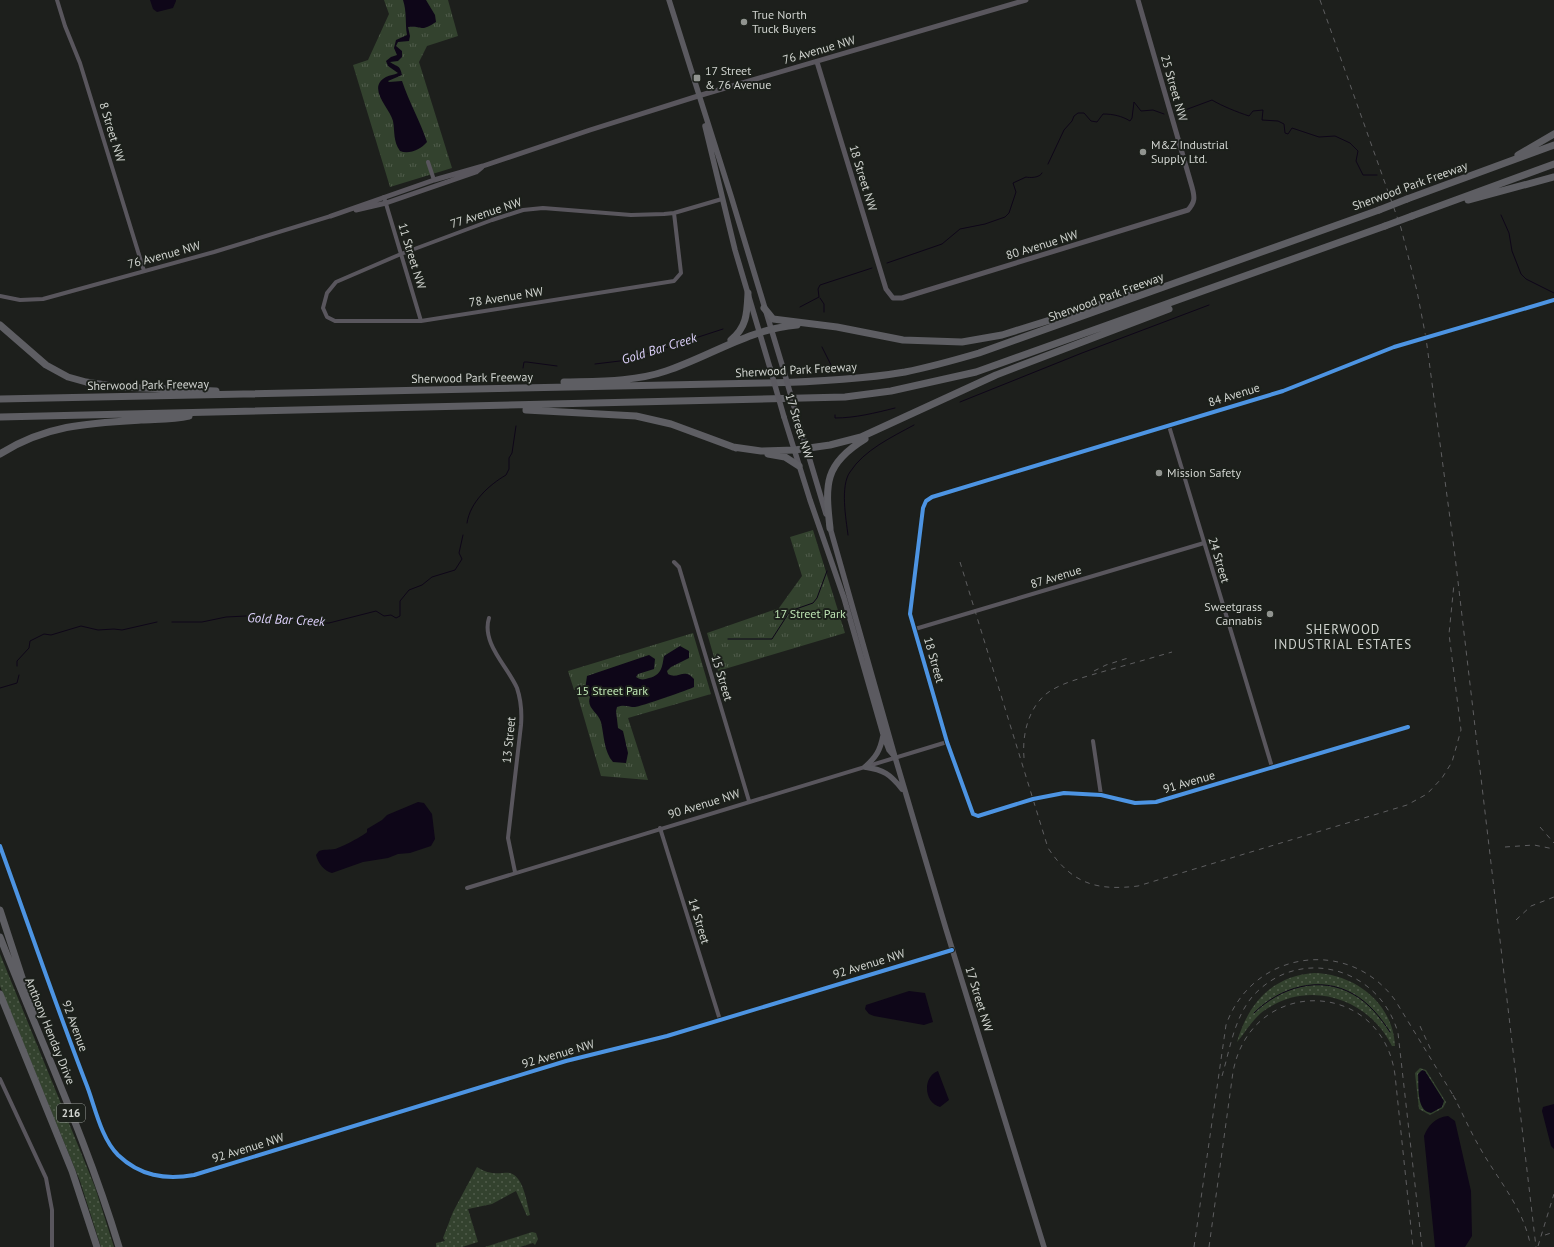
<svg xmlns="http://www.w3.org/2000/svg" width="1554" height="1247" font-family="'PT Sans',sans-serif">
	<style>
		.grass { fill: url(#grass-dots) }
		.park { fill: url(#park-tufts) }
		.water { fill: #0e0618 }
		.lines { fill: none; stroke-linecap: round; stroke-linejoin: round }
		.stream { stroke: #0e0618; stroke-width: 1 }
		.minor { stroke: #59565d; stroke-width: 4 }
		.tertiary { stroke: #59565d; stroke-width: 5 }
		.secondary { stroke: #5b5a60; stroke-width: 5.5 }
		.motorway { stroke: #5e5e63; stroke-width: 7 }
		.rail { stroke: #5e5e60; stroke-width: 1; stroke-dasharray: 5 5; stroke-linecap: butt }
		.secondary-bridge { stroke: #5b5a60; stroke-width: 5.5 }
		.motorway-bridge { stroke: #5e5e63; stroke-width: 7 }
		.cycleway-casing { stroke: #1c201b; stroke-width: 6 }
		.cycleway { stroke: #4d94e3; stroke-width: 4 }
		.poi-dot { fill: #919490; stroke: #1c201b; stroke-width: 1.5 }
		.labels { text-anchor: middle; stroke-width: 4; stroke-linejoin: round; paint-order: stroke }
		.shield { fill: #1c201b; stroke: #9a9d99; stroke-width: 1 }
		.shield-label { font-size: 11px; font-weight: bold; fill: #d0d3cf }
		.poi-label { font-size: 12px; fill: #d0d3cf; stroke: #1c201b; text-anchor: start }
		.street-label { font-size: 12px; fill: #d0d3cf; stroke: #1c201b }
		.park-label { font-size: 12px; fill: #bee4b4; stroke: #1c201b }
		.water-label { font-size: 13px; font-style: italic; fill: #dfd2fd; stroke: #1c201b }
		.neighbourhood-label { font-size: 13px; letter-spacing: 1px; fill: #d0d3cf; stroke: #1c201b }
	</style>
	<defs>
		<pattern id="grass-dots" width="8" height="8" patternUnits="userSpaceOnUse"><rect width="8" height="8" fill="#33422e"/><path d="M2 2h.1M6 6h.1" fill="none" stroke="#505c4b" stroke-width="1.8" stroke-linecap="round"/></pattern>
		<pattern id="park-tufts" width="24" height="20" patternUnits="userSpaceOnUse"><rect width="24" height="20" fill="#33422e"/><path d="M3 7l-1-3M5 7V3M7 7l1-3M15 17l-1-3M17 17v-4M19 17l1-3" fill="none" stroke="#505c4b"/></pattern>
	</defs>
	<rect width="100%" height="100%" fill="#1d1f1c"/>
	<!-- grass -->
	<path class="grass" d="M 0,954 L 95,1187 L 114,1247 L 101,1247 L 80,1181 L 4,996 L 0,986 Z
		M 1314,973 C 1355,974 1393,1003 1395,1046 L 1392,1046 C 1369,999 1310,979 1265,1010 C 1252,1019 1246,1032 1237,1042 C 1248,1004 1272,976 1314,973 Z
		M 1420,1068 L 1426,1070 L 1446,1102 L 1443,1108 L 1430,1115 L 1419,1109 L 1415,1073 Z
		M 477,1167 C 486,1173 494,1174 503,1173 C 523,1169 526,1200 530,1215 L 527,1216 L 516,1191 L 492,1204 L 468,1209 L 478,1242 L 462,1247 L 436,1247 L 436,1243 L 445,1241 L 443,1238 L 453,1212 Z
		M 532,1232 L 536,1233 L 538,1239 L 535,1245 L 533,1243 L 520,1247 L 485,1247 Z"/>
	<!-- park -->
	<path class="park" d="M 384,0 L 448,0 L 458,36 L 427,46 L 419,62 L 452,168 L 390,187 L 353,65 L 368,60 L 389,14 Z
		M 813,530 L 845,633 L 718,671 L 707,633 L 779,608 L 802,576 L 790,537 Z
		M 693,633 L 711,694 L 628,718 L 648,780 L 601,776 L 576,690 L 574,690 L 568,671 Z"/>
	<!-- water -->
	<path class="water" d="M 150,0 L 176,0 L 176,1 L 173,8 L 157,12 L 153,9 Z
		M 403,0 L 426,0 L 435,15 L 436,22 C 419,33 424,25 408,27 L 410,36 L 409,41 L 398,42 L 396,46 L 402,51 L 402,57 L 398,61 L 390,62 C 396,67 400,64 402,75 L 388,81 L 389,82 L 402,81 C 409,102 420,121 427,142 C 421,149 409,155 400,151 C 393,141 395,132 393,121 C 390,108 366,88 386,77 C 390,75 394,75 398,73 L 388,66 L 386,61 L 391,57 L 397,55 L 394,48 L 396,40 L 407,35 C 405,23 407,12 403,0 Z
		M 680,646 L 689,651 L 689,658 L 671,667 L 667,671 L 668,674 C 678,680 684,667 694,679 L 694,687 C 691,689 639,707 635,707 C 629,707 624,704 617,707 L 616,711 L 618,728 L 623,731 L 628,753 L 626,763 L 613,762 C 604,752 604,735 601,722 C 598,712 586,708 590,697 L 585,690 L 587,676 L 649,655 L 655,659 L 654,669 L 638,674 L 636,677 C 640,680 644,680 649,678 C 662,675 662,667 664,656 Z
		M 418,802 L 424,803 L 432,814 L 435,839 L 431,846 L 410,853 L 398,854 L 388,858 L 363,862 L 332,873 C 324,871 318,863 316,855 L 319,851 C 324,849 330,850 335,849 C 340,848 365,835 367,832 L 367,829 L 382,820 L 387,815 Z
		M 909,991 L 925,993 L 933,1022 L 924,1025 L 874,1016 L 869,1014 L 865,1009 L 866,1005 Z
		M 1422,1070 L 1425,1071 L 1444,1101 L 1442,1107 L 1431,1113 C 1416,1111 1419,1086 1418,1074 Z
		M 938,1071 L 949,1100 L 940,1107 C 924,1103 922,1077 938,1071 Z
		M 1554,1104 L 1554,1149 L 1551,1146 L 1542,1111 L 1543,1107 Z
		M 1448,1116 L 1455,1121 L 1471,1191 L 1472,1236 L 1465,1247 L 1435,1247 L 1424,1136 C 1428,1126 1435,1117 1448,1116 Z"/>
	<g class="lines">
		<!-- stream -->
		<path class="stream" d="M 1177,113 L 1212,100 C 1222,106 1237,112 1249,116 L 1253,111 L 1263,110 L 1262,120 L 1278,121 L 1284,124 L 1285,133 L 1288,134 L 1292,128 L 1319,137 L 1335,136 L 1350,143 L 1358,151 L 1356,161 L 1363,175 L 1377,175
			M 1048,164 L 1064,130 L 1072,121 L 1074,116 L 1078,113 L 1084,113 L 1091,121 L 1097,122 L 1103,114 C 1113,114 1122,116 1130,121 L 1132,118 L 1134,102 L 1141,111 L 1153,110 L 1164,114
			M 1501,215 L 1509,233 L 1512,251 L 1521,274 L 1526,279 L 1554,293
			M 887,263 L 942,244 L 960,229 L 985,224 L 1005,217 L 1009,213 L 1016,192 L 1013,183 L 1026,177 C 1029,178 1040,178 1042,173
			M 820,298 L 824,304 L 824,312
			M 800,307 L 819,297 L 818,289 L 820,285 L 872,268
			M 822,347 L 832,367
			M 595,364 L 628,360 L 723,329
			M 523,368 L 524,362 L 527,362 L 557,366
			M 960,402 L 1082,353 L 1209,305
			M 835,415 L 835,418 C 855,418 875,413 895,408
			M 467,523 C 470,502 489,485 506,475 L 509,469 L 509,458 L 512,453 L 516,426
			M 848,535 C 846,519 840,486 850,472 C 864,450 892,437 914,425
			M 172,622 L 202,622 L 226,617 L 246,616 L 256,619 L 282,618 L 310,623 L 329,623 L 376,611 L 384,616 L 391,615 L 396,618 L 400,616 L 400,601 L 409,590 L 422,585 L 432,577 L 455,570 L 462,559 L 459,553 L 463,535
			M 728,639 L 772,639 L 790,611 L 813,603 L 817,598 L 827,571
			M 17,666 L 17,661 L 29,648 L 30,641 L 44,634 L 51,635 L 81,626 L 98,630 L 114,629 L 122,630 L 157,622
			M 0,688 L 17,683 L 19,675
			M 1254,1013 C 1280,987 1320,975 1353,994 C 1369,1003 1380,1017 1390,1032"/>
		<!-- minor -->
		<path class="minor" d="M 57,0 L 65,26 L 80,63 L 144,271
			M 428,162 L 434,180
			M 384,197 L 421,321
			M 674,213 L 681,273 L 674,281 L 421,321 L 335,321 L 327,317 L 323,308 L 327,293 L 336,282 L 401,254 L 492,220 L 523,210 L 543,208 L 631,215 L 664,214 L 674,213 L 722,199
			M 0,296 L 20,300 L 43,299 L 214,252 L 331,216
			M 1169,426 L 1272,767
			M 674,562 L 679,567 L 749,801
			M 489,618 C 481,643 508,667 517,688 C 521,700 522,712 521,725 L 508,838 L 515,872
			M 915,629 L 1204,543
			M 1408,727 L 1156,802 L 1135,803 L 1101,795 L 1064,793 L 1033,799 L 978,816 L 973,814 L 947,742 L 910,614 L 923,508 L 926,501 L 932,497 L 1283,391 L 1394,347 L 1554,300
			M 1093,741 L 1101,795
			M 660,828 L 720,1020
			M 0,846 C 29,926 56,1006 87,1086 C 95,1107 101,1138 118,1155 C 140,1176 165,1180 194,1175 L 566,1061 L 667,1036 L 952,950
			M 467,888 L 947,742
			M 0,1079 L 46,1178 L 52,1210 L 52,1247"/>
		<!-- tertiary -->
		<path class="tertiary" d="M 817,62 L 886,289 L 893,298 L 902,298 L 1188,210 C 1195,202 1195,198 1192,187 L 1138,0
			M 356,210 L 386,203 L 476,172 L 482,167
			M 331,216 L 434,180 L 483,166 L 590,130 L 698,96 L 1026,0"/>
		<!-- secondary -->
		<path class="secondary" d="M 669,0 L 731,196 L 783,368
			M 705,126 L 735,250 L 770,368
			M 784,417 L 810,500 L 844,598 L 883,734 L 889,750 L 895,757
			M 797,417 L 826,514
			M 829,524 L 895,757 L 946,929 L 1044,1247
			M 865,767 C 884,770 890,774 902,789
			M 865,767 C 876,757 880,751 883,736"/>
		<!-- motorway -->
		<path class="motorway" d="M 1518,155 L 1554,134
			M 1407,199 L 1554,145
			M 1468,200 L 1554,177
			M 1412,216 L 1554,164
			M 764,308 L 773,319 L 837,327 L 903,340 L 962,342 L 1002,335 L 1130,295
			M 0,325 L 46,365 L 68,377 L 86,382 L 119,387 L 216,391
			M 731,340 C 747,327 747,313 748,293
			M 564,382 C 597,381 634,382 666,371 C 711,356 749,329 797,325
			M 0,399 L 764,383 C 811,382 858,380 905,372 C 930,367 955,360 979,353 L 1379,210
			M 526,410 L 636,416 L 671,424 L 736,448
			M 0,417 L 803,398 L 845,397 L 891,391 L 976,372 L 1385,226
			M 733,447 L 761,451 L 795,450 L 830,445 L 861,437 L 996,375 L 1169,309
			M 0,454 C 45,425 88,423 141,420 C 157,419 173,420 189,416
			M 768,454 L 785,457 L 799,466
			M 830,528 C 825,484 824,464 865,439
			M 0,910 L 34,1014
			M 0,937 C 40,1040 87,1141 119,1247
			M 0,994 L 72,1171 L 97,1247"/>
		<!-- rail -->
		<path class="rail" d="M 1320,0 L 1401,228 L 1417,291 L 1426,338 L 1455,556 L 1536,1247
			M 960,562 L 1048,848 C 1072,884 1097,891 1138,886 L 1407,805 L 1427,794 L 1442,778 L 1452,762 L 1461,730 L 1449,634 L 1454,584
			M 1094,671 L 1106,665 L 1128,658
			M 1024,758 C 1022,735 1028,709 1046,694 C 1060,683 1082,678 1098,673 C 1123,666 1148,659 1172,652
			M 1540,827 L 1554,843
			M 1505,847 L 1534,845 L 1554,849
			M 1516,920 L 1531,906 L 1554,897
			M 1420,1026 L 1431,1050
			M 1222,1076 C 1230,1049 1234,1019 1252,997 C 1299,944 1380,968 1398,1033 L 1422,1247
			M 1453,1095 C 1462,1112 1470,1131 1480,1148 C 1498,1180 1522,1206 1530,1243
			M 1545,1235 L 1554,1232
			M 1538,1246 L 1554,1194
			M 1194,1247 L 1226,1025 C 1252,951 1348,936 1395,1000 L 1456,1100
			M 1209,1247 L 1233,1072 C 1251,975 1382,978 1395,1075 L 1413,1247"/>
		<!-- secondary-bridge -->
		<path class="secondary-bridge" d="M 770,368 L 784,417
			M 783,368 L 797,417"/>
		<!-- motorway-bridge -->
		<path class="motorway-bridge" d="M 1379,210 L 1407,199
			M 1385,226 L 1412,216"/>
		<!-- cycleway casing -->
		<g class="cycleway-casing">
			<path id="cycleway" d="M 1408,727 L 1156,802 L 1135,803 L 1101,795 L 1064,793 L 1033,799 L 978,816 L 973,814 L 947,742 L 910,614 L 923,508 L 926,501 L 932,497 L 1283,391 L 1394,347 L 1554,300
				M 0,846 C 29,926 56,1006 87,1086 C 95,1107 101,1138 118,1155 C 140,1176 165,1180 194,1175 L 566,1061 L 667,1036 L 952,950"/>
		</g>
		<!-- cycleway -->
		<use href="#cycleway" class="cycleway"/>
	</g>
	<!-- markers -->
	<g class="poi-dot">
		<circle cx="744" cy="22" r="4"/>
		<rect x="693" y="74" width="8" height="8" rx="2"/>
		<circle cx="1143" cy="152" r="4"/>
		<circle cx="1159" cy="473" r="4"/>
		<circle cx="1270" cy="614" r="4"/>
	</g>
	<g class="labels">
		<!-- shield labels -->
		<rect class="shield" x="57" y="1104" width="28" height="18" rx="3"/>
		<g class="shield-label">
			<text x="71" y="1117">216</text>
		</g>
		<!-- poi labels -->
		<g class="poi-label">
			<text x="752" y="19">True North<tspan x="752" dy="14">Truck Buyers</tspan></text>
			<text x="705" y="75">17 Street<tspan x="705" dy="14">&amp; 76 Avenue</tspan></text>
			<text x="1151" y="149">M&amp;Z Industrial<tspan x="1151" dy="14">Supply Ltd.</tspan></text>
			<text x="1167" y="477">Mission Safety</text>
			<text x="1262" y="611" text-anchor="end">Sweetgrass<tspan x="1262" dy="14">Cannabis</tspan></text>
		</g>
		<!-- street labels -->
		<g class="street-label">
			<text transform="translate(819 50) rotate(-16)" y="4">76 Avenue NW</text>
			<text transform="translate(1174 88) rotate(74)" y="4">25 Street NW</text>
			<text transform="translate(112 132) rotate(73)" y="4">8 Street NW</text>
			<text transform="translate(863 178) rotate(73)" y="4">18 Street NW</text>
			<text transform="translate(1410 186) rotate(-20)" y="4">Sherwood Park Freeway</text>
			<text transform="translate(486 213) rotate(-18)" y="4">77 Avenue NW</text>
			<text transform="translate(1042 245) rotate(-17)" y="4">80 Avenue NW</text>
			<text transform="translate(164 255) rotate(-15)" y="4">76 Avenue NW</text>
			<text transform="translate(412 256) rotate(73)" y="4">11 Street NW</text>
			<text transform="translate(506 297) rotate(-9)" y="4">78 Avenue NW</text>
			<text transform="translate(1106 297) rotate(-20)" y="4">Sherwood Park Freeway</text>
			<text transform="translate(796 370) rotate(-3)" y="4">Sherwood Park Freeway</text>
			<text transform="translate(472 378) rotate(-1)" y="4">Sherwood Park Freeway</text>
			<text transform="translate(148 385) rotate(-1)" y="4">Sherwood Park Freeway</text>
			<text transform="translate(1234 395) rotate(-17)" y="4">84 Avenue</text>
			<text transform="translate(799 426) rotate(73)" y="4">17 Street NW</text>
			<text transform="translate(1219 560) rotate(73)" y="4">24 Street</text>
			<text transform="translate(1056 577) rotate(-17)" y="4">87 Avenue</text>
			<text transform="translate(934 660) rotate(74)" y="4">18 Street</text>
			<text transform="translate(722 678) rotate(73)" y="4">15 Street</text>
			<text transform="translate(509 740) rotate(-84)" y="4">13 Street</text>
			<text transform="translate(1189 782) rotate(-16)" y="4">91 Avenue</text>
			<text transform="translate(704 804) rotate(-17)" y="4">90 Avenue NW</text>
			<text transform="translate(699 921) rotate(73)" y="4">14 Street</text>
			<text transform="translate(869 964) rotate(-17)" y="4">92 Avenue NW</text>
			<text transform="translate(979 999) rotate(73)" y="4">17 Street NW</text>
			<text transform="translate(75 1026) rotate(70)" y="4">92 Avenue</text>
			<text transform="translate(50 1031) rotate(68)" y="4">Anthony Henday Drive</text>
			<text transform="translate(558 1054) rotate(-16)" y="4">92 Avenue NW</text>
			<text transform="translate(248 1148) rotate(-17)" y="4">92 Avenue NW</text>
		</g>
		<!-- park labels -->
		<g class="park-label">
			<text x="810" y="618">17 Street Park</text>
			<text x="612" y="695">15 Street Park</text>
		</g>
		<!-- water labels -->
		<g class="water-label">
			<text transform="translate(659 348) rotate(-17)" y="5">Gold Bar Creek</text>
			<text transform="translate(286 619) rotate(3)" y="5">Gold Bar Creek</text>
		</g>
		<!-- neighbourhood labels -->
		<g class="neighbourhood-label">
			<text x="1343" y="634">SHERWOOD<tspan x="1343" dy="15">INDUSTRIAL ESTATES</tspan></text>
		</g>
	</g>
</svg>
